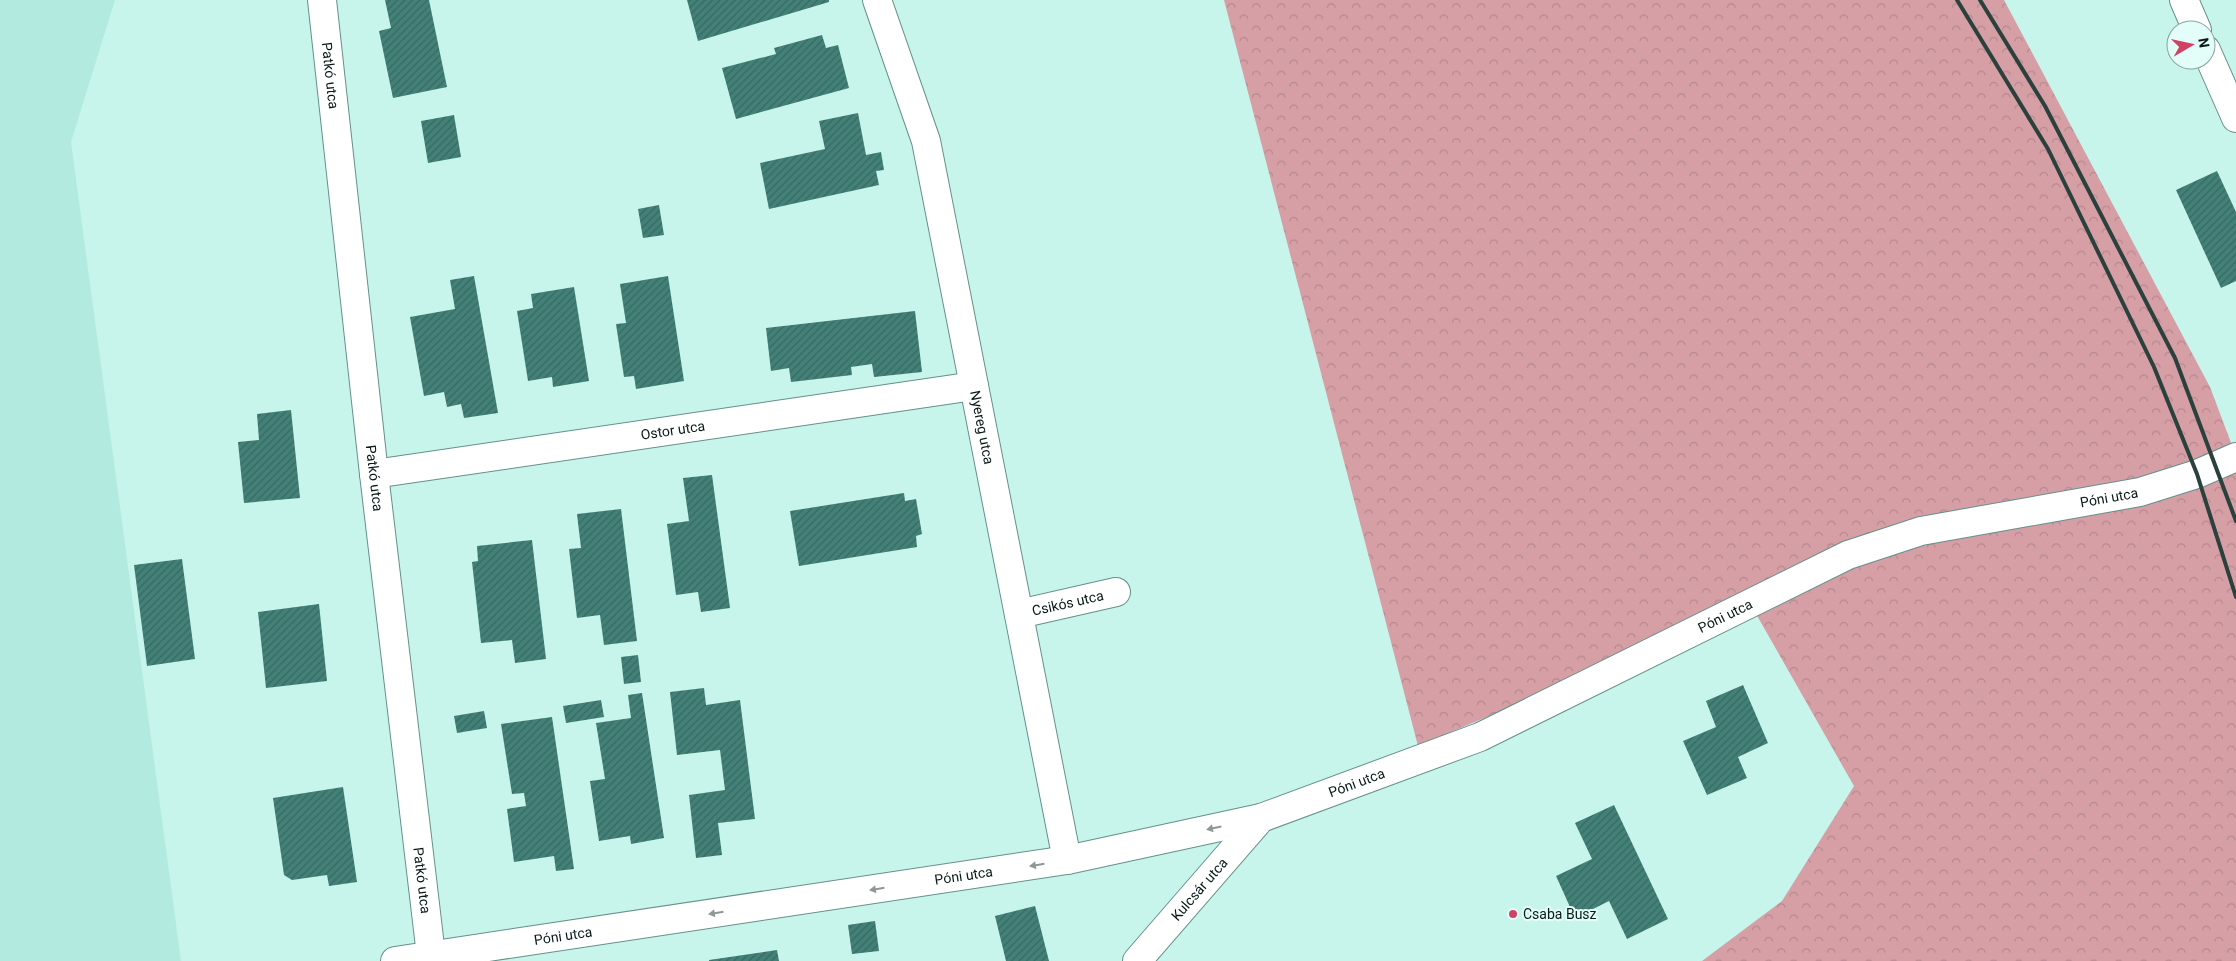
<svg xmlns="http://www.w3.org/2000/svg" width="2236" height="961" font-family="Roboto,sans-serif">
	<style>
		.built { fill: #b3eadf }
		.forest { fill: url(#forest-crowns) }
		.building { fill: url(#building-hatch) }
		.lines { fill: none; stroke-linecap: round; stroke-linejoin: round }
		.minor-casing { stroke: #659089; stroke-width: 30 }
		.minor { stroke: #fff; stroke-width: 28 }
		.rail { stroke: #2a413d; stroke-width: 4 }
		.oneway { fill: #909897 }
		.poi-dot { fill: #d04164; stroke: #e3fef8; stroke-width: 2 }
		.labels { text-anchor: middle; stroke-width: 4; stroke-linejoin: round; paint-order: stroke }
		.street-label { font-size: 14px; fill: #081a17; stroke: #e3fef8 }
		.poi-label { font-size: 14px; fill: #081a17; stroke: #e3fef8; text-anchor: start }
	</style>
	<defs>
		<pattern id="forest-crowns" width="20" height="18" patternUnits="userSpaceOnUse" patternTransform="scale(1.25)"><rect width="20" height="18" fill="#d69fa6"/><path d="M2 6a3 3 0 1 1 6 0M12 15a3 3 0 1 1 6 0" fill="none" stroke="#b6888e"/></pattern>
		<pattern id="building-hatch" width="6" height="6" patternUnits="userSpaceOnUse" patternTransform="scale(1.25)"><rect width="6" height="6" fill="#438178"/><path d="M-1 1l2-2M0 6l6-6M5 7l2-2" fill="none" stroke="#366961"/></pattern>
	</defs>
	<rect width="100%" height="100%" fill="#c7f5ec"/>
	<!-- built -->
	<path class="built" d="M 0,0 L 115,0 L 71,142 L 181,961 L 0,961 Z"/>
	<!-- forest -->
	<path class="forest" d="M 1224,0 L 2004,0 L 2210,387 L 2236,456 L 2236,961 L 1702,961 L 1782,901 L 1854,786 L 1751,605 L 1418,746 Z"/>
	<!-- building -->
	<path class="building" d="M 385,0 L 429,0 L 447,87 L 393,98 L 379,31 L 391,28 Z
		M 687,0 L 829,0 L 829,2 L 698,41 Z
		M 822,35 L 826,48 L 838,45 L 849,88 L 736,119 L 722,68 L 776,54 L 774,48 Z
		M 858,113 L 866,155 L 881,152 L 884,170 L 876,171 L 879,185 L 769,209 L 760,163 L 825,149 L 819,121 Z
		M 454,115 L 461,157 L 428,163 L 421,121 Z
		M 2217,171 L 2236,212 L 2236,281 L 2221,288 L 2176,190 Z
		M 659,205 L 664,235 L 643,238 L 638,209 Z
		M 474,276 L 498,413 L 464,418 L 461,404 L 447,407 L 444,392 L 424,396 L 410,317 L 455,309 L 450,280 Z
		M 668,276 L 684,381 L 636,389 L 634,376 L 624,377 L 616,324 L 626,323 L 620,284 Z
		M 574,287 L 589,381 L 553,387 L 552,377 L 528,381 L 517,311 L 533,308 L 531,294 Z
		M 915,311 L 922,372 L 874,377 L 872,364 L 851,367 L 852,375 L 791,382 L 789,368 L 771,371 L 766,328 Z
		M 291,410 L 300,498 L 244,503 L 238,442 L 259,440 L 257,414 Z
		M 712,475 L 730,608 L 701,612 L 698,592 L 676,595 L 667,524 L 689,521 L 683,478 Z
		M 904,493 L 905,501 L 916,499 L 922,534 L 916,536 L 917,547 L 799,566 L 790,511 Z
		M 621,509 L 637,641 L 604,645 L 600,615 L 577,618 L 569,549 L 581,548 L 577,514 Z
		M 532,540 L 546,659 L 515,663 L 512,640 L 481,643 L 472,562 L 478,561 L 477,546 Z
		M 182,559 L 195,659 L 147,666 L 134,565 Z
		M 319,604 L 327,681 L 266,688 L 258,612 Z
		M 638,655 L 641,682 L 624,684 L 621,657 Z
		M 1743,685 L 1768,743 L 1738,757 L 1747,778 L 1707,795 L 1683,741 L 1716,727 L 1706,701 Z
		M 704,688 L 706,705 L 740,700 L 755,819 L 718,823 L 722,855 L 696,858 L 689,795 L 725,790 L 720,750 L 677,755 L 670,692 Z
		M 642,693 L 664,838 L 631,844 L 630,836 L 599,841 L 590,781 L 605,779 L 596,723 L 631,718 L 628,695 Z
		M 601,700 L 604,717 L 566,723 L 563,706 Z
		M 484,711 L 487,728 L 457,733 L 454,716 Z
		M 552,717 L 574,869 L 556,871 L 554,856 L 514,862 L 507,809 L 526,806 L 524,793 L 512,794 L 501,724 Z
		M 343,787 L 357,882 L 329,886 L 327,875 L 292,880 L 284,875 L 273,798 Z
		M 1614,805 L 1668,919 L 1627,939 L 1609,901 L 1575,918 L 1556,876 L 1592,859 L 1575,823 Z
		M 1035,906 L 1049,961 L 1006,961 L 995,916 Z
		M 875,921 L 879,951 L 852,954 L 848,925 Z
		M 777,950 L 779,961 L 709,961 L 709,960 Z"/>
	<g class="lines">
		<!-- minor casing -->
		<g class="minor-casing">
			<g id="minor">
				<path id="s1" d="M 322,0 L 374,474 L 431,955"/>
				<path id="s2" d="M 877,0 L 926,141 L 1067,860"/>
				<path d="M 2184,0 L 2197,30"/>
				<path d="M 2206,50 L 2236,118"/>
				<path id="s3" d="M 374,474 L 974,386"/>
				<path id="s4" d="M 1019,614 L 1116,592"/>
				<path id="s5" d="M 395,961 L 1067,860 L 1261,818 L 1480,737 L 1848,555 L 1921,531 L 2140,492 L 2197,474 L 2236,457"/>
				<path id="s6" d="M 1137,961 L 1261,818"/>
			</g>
		</g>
		<!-- minor -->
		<use href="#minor" class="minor"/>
		<!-- rail -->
		<path class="rail" d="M 1957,0 L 2048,149 L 2154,367 L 2197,474 L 2236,597
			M 1980,0 L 2045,106 L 2175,358 L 2236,521"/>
	</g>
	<!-- one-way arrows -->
	<defs><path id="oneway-solid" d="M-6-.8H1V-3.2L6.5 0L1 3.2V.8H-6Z" transform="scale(1.25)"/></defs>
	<g class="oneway">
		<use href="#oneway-solid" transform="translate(1214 828) rotate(168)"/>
		<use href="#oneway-solid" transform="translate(1037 865) rotate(171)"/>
		<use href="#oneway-solid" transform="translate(877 889) rotate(171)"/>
		<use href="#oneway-solid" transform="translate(716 913) rotate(171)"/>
	</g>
	<!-- markers -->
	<circle class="poi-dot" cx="1513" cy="914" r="5"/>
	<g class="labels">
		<!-- street labels -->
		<g class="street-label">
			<text dy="5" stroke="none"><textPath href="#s1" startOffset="76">Patkó utca</textPath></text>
			<text dy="5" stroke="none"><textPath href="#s2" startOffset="441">Nyereg utca</textPath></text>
			<text dy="5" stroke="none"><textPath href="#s3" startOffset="302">Ostor utca</textPath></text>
			<text dy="5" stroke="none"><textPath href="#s1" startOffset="481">Patkó utca</textPath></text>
			<text dy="5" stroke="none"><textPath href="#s5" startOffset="1790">Póni utca</textPath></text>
			<text dy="5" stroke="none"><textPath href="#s4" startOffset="50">Csikós utca</textPath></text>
			<text dy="5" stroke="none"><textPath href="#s5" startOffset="1385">Póni utca</textPath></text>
			<text dy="5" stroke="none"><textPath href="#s5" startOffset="980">Póni utca</textPath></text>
			<text dy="5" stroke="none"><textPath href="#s5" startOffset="575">Póni utca</textPath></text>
			<text dy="5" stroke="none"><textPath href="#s1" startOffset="886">Patkó utca</textPath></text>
			<text dy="5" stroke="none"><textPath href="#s6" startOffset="95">Kulcsár utca</textPath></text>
			<text dy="5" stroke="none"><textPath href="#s5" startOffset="170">Póni utca</textPath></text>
		</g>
		<!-- poi labels -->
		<g class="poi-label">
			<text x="1523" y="919">Csaba Busz</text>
		</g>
	</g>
	<!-- north arrow -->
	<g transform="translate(2191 45) rotate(81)"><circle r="24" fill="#e3fef8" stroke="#8ba39e"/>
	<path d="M0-4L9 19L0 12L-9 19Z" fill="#d04164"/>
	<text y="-8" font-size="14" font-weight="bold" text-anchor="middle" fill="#081a17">N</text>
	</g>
</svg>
